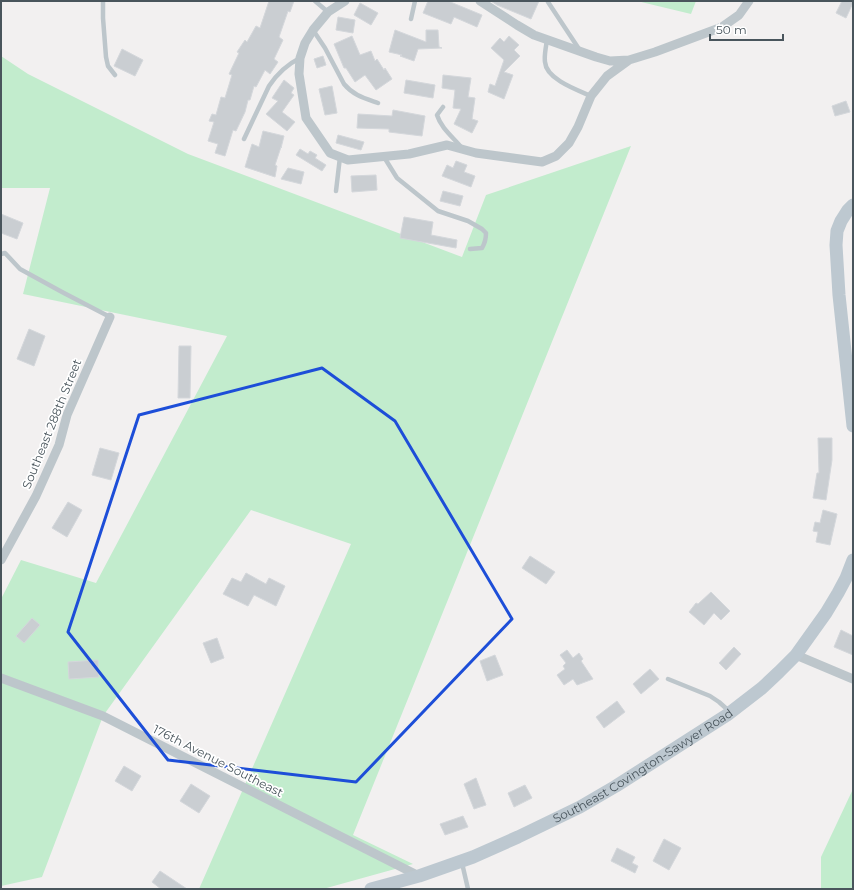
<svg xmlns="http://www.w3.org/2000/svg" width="854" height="890" font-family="Montserrat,sans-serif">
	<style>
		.green { fill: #c2eccd }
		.building { fill: #caced2; stroke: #d4d7db }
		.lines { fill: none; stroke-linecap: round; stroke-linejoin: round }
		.lane { stroke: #bdc6cb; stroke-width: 4.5 }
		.street { stroke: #bdc6cb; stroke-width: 9 }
		.secondary { stroke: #bdc8d0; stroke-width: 13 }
		.marked { fill: none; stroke: #1d4ed8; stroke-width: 3; stroke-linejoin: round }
		.labels { text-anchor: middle; stroke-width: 3.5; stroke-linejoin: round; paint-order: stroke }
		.street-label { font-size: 12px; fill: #49555c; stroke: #fff }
	</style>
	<rect width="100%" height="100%" fill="#f2f0f0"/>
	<!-- green -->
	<path class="green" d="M 637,1 L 696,1 L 691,14 Z
		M 1,56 L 28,74 L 188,154 L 462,257 L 486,195 L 631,146 L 353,835 L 413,864 L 323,889 L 199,889 L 351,544 L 251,510 L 103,716 L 42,877 L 1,886 L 1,599 L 21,560 L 96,583 L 227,336 L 23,294 L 50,188 L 1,188 Z
		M 853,789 L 853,889 L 821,889 L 821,857 Z"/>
	<!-- building -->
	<path class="building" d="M 269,1 L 294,1 L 290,12 L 288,11 L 279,37 L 283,40 L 274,59 L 278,62 L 270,74 L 265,70 L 256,87 L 254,86 L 250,100 L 248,100 L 245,112 L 236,131 L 233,130 L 225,156 L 215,153 L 218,144 L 208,141 L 214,122 L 209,121 L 212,114 L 216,115 L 221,97 L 225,98 L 232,75 L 229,74 L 239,53 L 237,52 L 245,40 L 247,42 L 256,26 L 260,28 Z
		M 428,1 L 448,1 L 482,15 L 477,27 L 454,17 L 451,24 L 423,13 Z
		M 491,1 L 539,1 L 531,19 L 497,5 Z
		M 842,1 L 853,1 L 853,3 L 846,18 L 836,13 Z
		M 360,3 L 378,13 L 371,25 L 354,15 Z
		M 338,17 L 355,20 L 353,33 L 336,30 Z
		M 395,30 L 426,42 L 426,30 L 438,30 L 439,47 L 442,48 L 418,49 L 414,61 L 400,56 L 402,55 L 389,52 Z
		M 352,36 L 360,55 L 371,51 L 375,61 L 377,59 L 384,70 L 385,68 L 392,79 L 376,90 L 365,75 L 355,82 L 346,68 L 344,68 L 334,44 Z
		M 509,36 L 519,45 L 514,50 L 520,56 L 504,72 L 513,75 L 504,99 L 488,92 L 490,84 L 495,86 L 504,60 L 491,48 L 500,38 L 504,42 Z
		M 122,49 L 143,60 L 135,76 L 114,66 Z
		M 323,56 L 326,65 L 317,68 L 314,59 Z
		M 443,75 L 471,78 L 468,97 L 475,98 L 472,119 L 478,121 L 472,133 L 454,124 L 461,109 L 453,108 L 455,90 L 442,88 Z
		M 284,80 L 294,88 L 291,93 L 294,95 L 282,112 L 295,122 L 287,131 L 266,114 L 278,101 L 272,98 Z
		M 406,80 L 435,85 L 433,98 L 404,93 Z
		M 332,86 L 337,113 L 325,115 L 319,89 Z
		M 846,101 L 850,112 L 835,116 L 832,106 Z
		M 393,110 L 425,116 L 422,136 L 389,132 L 389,129 L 357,128 L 358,114 L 392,116 Z
		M 263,131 L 284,136 L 281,148 L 281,147 L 275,165 L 277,166 L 275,177 L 245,167 L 252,144 L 259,147 Z
		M 338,135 L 364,142 L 361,150 L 336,143 Z
		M 300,149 L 308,154 L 310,151 L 317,155 L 315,158 L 326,165 L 322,171 L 296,155 Z
		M 456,161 L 467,165 L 464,172 L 475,176 L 471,187 L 442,176 L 447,165 L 453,168 Z
		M 288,168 L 304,172 L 301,184 L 281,179 Z
		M 376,175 L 377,190 L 352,192 L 351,176 Z
		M 443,191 L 463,196 L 460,206 L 440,201 Z
		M 1,214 L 23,223 L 17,239 L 1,233 Z
		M 404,217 L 433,222 L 431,235 L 457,240 L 456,248 L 400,238 Z
		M 29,329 L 45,336 L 34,366 L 17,359 Z
		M 179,346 L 191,346 L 190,398 L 178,398 Z
		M 818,438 L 832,438 L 832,460 L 826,500 L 813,498 L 817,473 L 819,473 Z
		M 100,448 L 119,453 L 111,480 L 92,475 Z
		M 68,502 L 82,510 L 67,537 L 52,528 Z
		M 823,510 L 837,514 L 830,545 L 816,542 L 818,532 L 813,531 L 815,522 L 820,523 Z
		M 530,556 L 555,572 L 546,584 L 522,568 Z
		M 246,573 L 266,584 L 269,578 L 285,586 L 276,606 L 254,595 L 248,606 L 223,594 L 232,578 L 241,582 Z
		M 711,592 L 730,611 L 721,620 L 714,613 L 704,625 L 689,612 L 696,603 L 698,604 Z
		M 32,618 L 40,625 L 24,643 L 16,636 Z
		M 841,630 L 853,636 L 853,655 L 834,647 Z
		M 217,638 L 224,658 L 211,663 L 203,643 Z
		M 734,647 L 741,654 L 726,670 L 719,663 Z
		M 567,650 L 573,658 L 579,653 L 583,659 L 581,661 L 593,679 L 577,685 L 573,679 L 564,685 L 557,675 L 565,669 L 563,666 L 566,663 L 560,655 Z
		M 495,655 L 503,675 L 487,681 L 480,661 Z
		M 98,660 L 99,677 L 69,679 L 68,662 Z
		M 650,669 L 659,679 L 641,694 L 633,684 Z
		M 617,701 L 625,712 L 604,728 L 596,717 Z
		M 124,766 L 141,776 L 132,791 L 115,781 Z
		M 476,778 L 486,805 L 474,809 L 464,784 Z
		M 191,784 L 210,796 L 199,813 L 180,801 Z
		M 525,785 L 532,798 L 514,807 L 508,793 Z
		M 463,816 L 468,827 L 445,835 L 440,824 Z
		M 664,839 L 681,848 L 669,870 L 653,861 Z
		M 617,848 L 635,857 L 632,863 L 638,866 L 635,873 L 611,861 Z
		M 160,871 L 187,889 L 161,889 L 152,882 Z"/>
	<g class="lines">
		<!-- lane -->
		<path class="lane" d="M 103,1 L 103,18 L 106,57 L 108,66 L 115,75
			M 315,1 L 328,12
			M 548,2 L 579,49
			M 411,19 L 415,1
			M 313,30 L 325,48 L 344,84 C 353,95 364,98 378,103
			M 547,40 C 546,47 544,55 545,62 C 546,79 577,90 591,96
			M 443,107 L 437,115 C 441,128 453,137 462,148
			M 244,139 L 269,86 C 277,74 286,65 300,58
			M 384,157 L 397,178 L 438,211 L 468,221 L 482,229 L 486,233 C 486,238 485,243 482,248 L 470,249
			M 336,191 L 340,157
			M 1,254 L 5,253 L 20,269 L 62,292 L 110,317
			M 668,679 L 710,696 L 719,702 L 729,711
			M 462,863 L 468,889"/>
		<!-- street -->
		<path class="street" d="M 345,1 L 328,12 L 313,30 L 305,43 L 300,58 L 299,74 L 306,118 L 330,153 L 348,160 L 409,154 L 447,145 L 476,153 L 542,162 L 556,156 L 569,143 L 578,127 L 591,96 L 607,76 L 629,60
			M 480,1 L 517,25 L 534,35 L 596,57 L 610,61 L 629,60 L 655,52 L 722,27 L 739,15 L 749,1
			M 1,560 L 36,496 L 59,445 L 67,415 L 110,317
			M 796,655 L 853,679
			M 1,678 L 103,716 L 419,876"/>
		<!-- secondary -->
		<g class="secondary">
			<path d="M 853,205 L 848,210 L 841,221 L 837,231 L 836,245 L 839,295 L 853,426"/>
			<path id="s1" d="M 371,889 L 419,876 L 473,857 L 518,837 L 580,807 L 616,786 L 727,715 L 762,688 L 779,672 L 796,655 L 826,613 L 838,593 L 846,578 L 853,560"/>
		</g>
	</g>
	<!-- marked area -->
	<path class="marked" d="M 322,368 L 395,421 L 512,619 L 356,782 L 168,760 L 68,632 L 139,415 Z"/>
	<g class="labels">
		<!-- street labels -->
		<g class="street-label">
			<text transform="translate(52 424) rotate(-68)" y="4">Southeast 288th Street</text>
			<text transform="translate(218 761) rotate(27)" y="4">176th Avenue Southeast</text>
			<text dy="4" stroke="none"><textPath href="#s1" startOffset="300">Southeast Covington-Sawyer Road</textPath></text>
		</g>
	</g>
	<!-- border -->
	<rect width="854" height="890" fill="none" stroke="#49555c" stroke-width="4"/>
	<!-- scale -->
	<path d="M710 34v6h73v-6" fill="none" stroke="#49555c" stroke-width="2"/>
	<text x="716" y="34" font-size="12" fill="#49555c" stroke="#ffffff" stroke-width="3" paint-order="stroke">50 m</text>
</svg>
